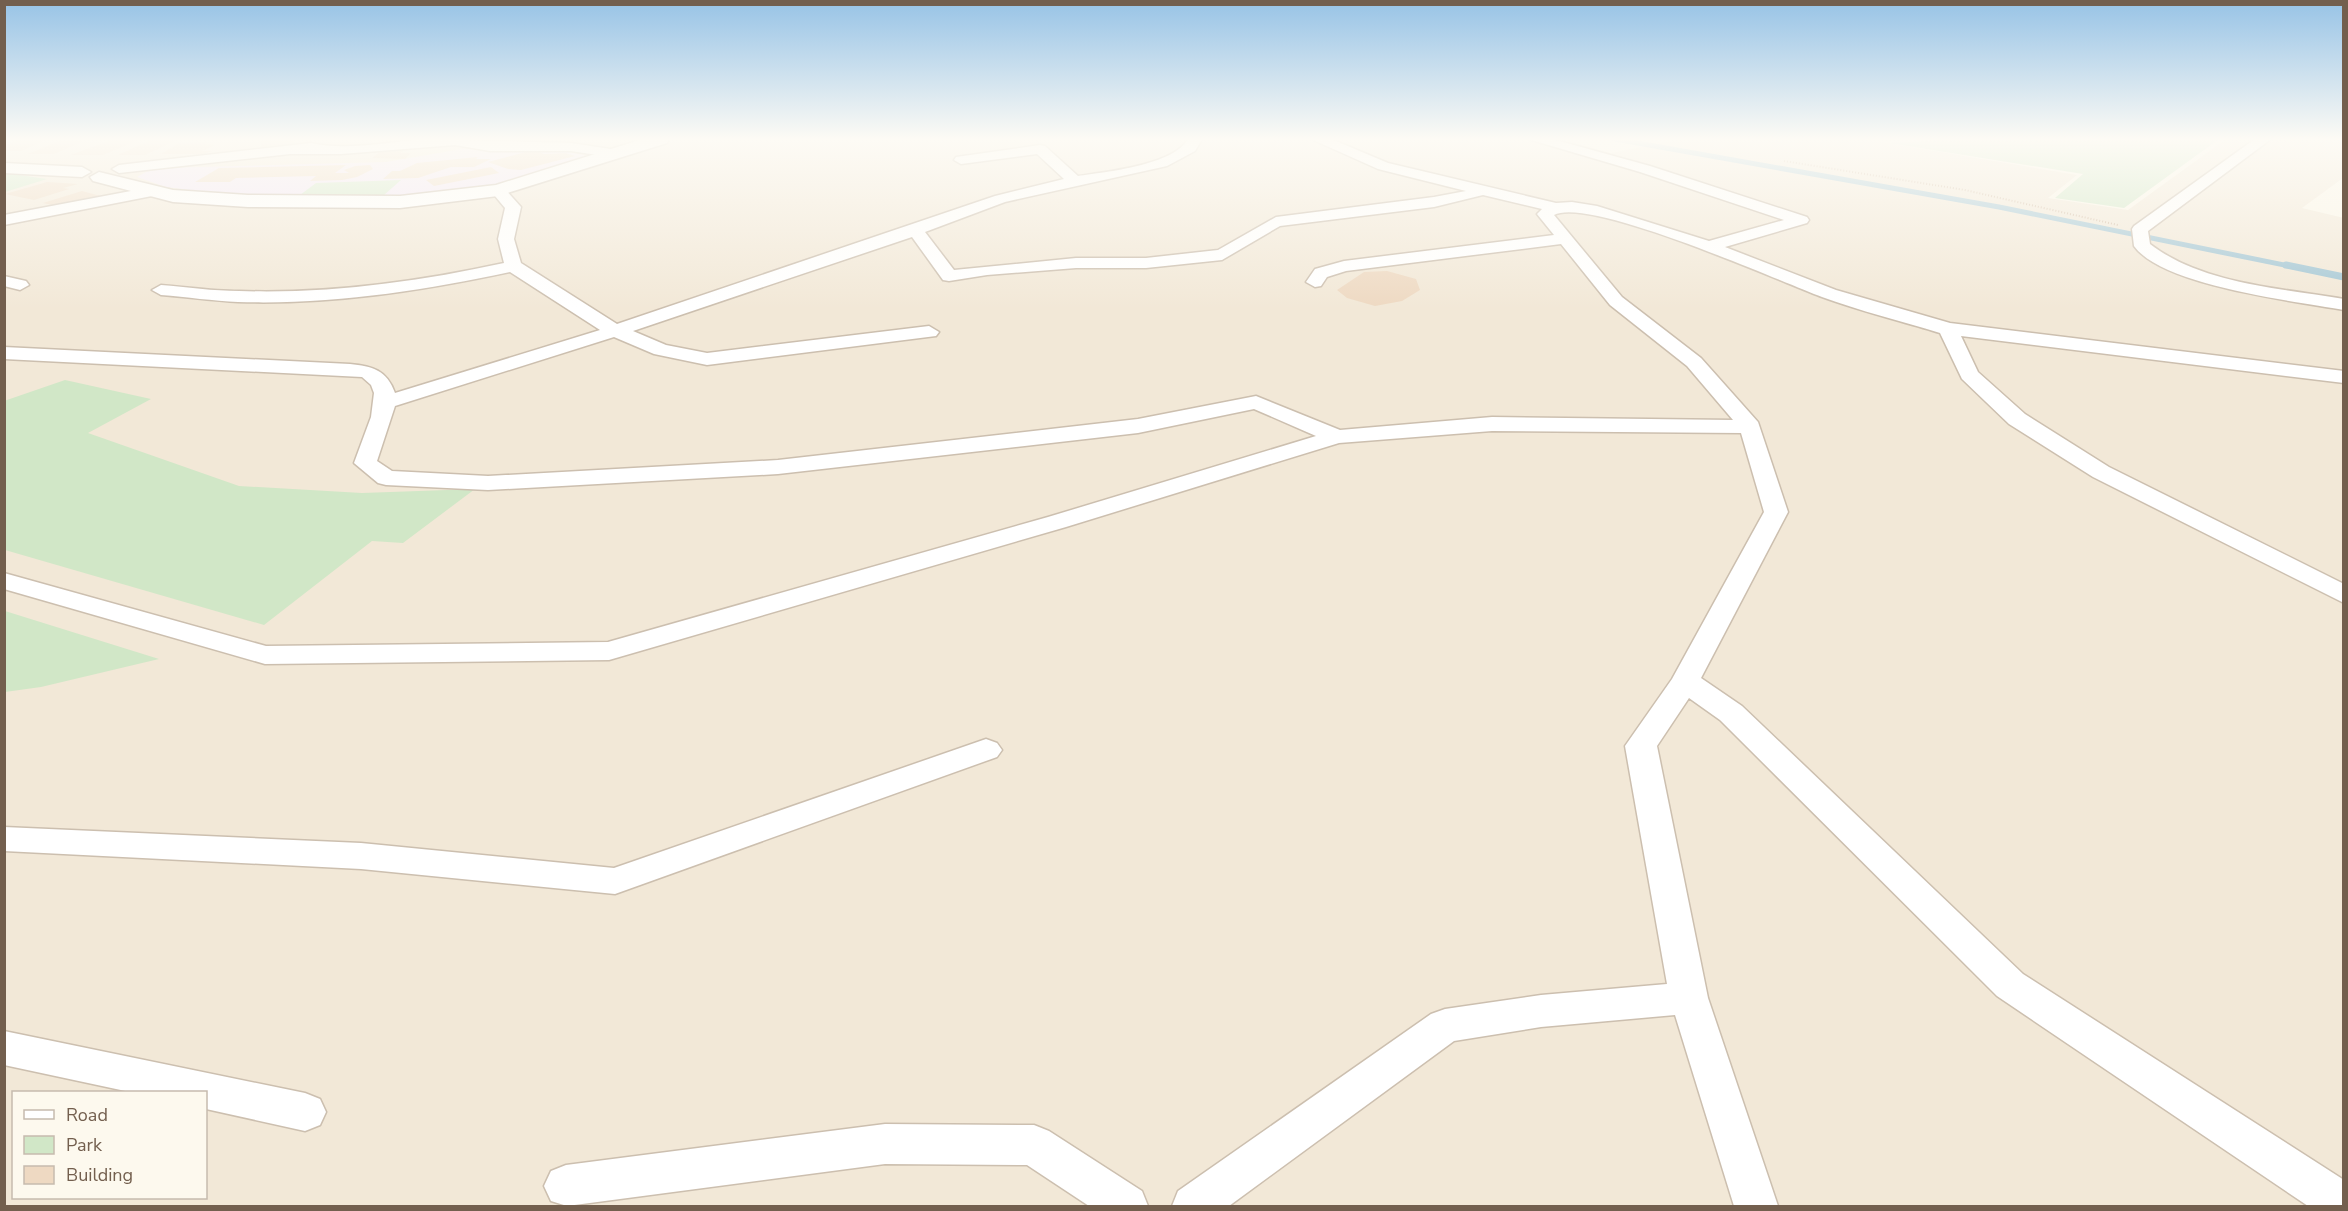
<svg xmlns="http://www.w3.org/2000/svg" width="2348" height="1211" font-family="'Nunito Sans',sans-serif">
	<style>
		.residential { fill: #f2e8d7; fill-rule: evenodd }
		.education { fill: #f2e5f7 }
		.green { fill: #d1e7c7 }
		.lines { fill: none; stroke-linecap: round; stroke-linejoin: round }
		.stream-far1 { stroke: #a5c7d4; stroke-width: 5 }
		.stream { stroke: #a5c7d4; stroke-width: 7 }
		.building { fill: #eed9c2 }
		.minor-casing { stroke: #ccbfaf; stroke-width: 3 }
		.tertiary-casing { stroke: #ccbfaf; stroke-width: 3 }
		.path { stroke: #d3bca5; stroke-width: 2; stroke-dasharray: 1 2; stroke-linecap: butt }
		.minor { fill: #fff; fill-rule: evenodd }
		.tertiary { fill: #fff; fill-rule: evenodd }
	</style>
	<rect width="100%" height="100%" fill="#fbf6e8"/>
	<!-- residential -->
	<path class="residential" d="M 5,139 L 1560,139 L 1611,153 L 1682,139 L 1914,139 L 1881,142 L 2077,175 L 2048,198 L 2128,210 L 2226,139 L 2343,139 L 2343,178 L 2302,208 L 2344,218 L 2343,1206 L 5,1206 ZM 14,1092 L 206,1092 L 206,1198 L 14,1198 Z"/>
	<!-- education -->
	<path class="education" d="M 462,149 L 562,151 L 583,155 L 588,159 L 488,187 L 406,197 L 270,197 L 206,192 L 166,187 L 137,177 L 146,172 L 164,168 L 386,162 Z"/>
	<!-- green -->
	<path class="green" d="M 1961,139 L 2219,139 L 2124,208 L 2055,198 L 2083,174 L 1889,143 Z
		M 5,173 L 47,179 L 5,192 Z
		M 401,180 L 384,195 L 296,198 L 316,183 Z
		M 65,380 L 151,399 L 88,433 L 239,486 L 362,493 L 475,489 L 403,543 L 372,541 L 264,625 L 5,550 L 4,401 Z
		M 5,611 L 159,659 L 41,687 L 5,692 Z"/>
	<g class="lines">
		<!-- stream-far1 -->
		<path class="stream-far1" d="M 1615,139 L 1999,207 L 2294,267"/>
		<!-- stream -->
		<path class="stream" d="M 2286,265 L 2344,277"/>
	</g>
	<!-- building -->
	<path class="building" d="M 23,139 L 48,139 L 21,151 L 4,151 L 4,145 Z
		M 114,139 L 141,139 L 103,155 L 71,155 Z
		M 261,139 L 293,139 L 294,143 L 261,147 Z
		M 151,140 L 177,140 L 145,155 L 118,155 Z
		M 59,141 L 84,141 L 54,154 L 28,154 Z
		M 207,142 L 204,144 L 215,145 L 202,151 L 212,151 L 204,154 L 161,154 L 179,143 Z
		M 533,150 L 544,154 L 566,153 L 575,156 L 521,170 L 508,169 L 488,162 Z
		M 403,151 L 400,153 L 411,153 L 405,159 L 372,158 L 380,152 Z
		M 478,157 L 476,159 L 491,159 L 474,167 L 451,167 L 418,178 L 383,179 L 392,171 L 400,171 L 417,163 Z
		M 346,165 L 335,173 L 349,173 L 344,170 L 355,166 L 370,165 L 373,169 L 357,177 L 342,180 L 310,181 L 316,176 L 236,178 L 230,182 L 195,182 L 219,168 Z
		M 491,167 L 499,173 L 434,186 L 426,180 Z
		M 47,182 L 78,184 L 63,188 L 69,189 L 34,200 L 5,194 Z
		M 82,191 L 104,197 L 56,206 L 43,203 Z
		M 1387,271 L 1416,279 L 1420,290 L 1402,301 L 1375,306 L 1347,298 L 1337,290 L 1364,272 Z"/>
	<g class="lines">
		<!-- minor casing -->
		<g class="minor-casing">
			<path id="minor" d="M 425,139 L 571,143 L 617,150 L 624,154 L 617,158 L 571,151 L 490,151 L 455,145 L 341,154 L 290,154 L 119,173 L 112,169 L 119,165 L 311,143 C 345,151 388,142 425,139 Z
				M 1188,139 L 1202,139 L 1195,151 L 1167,166 L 1005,202 L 925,232 L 954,270 L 1076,258 L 1146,258 L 1218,250 L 1276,217 L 1434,197 L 1466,191 L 1378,169 L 1311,139 L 1331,139 L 1388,163 L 1556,203 L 1572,202 L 1597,206 L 1709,241 L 1784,220 L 1640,172 L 1528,139 L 1552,139 L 1650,166 L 1807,217 L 1809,220 L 1807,223 L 1725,247 L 1836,290 L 1950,323 L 2344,371 L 2344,383 L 1961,336 L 1978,372 L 2025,414 L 2109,467 L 2344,584 L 2344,603 L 2093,477 L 2009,424 L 1962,379 L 1940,333 C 1901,321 1860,311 1822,297 C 1779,281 1589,196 1554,215 L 1622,297 L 1701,358 L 1758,422 L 1788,512 L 1701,678 L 1742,706 L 2023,974 L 2344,1180 L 2344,1206 L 2308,1206 L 1997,996 L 1720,720 L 1689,698 L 1657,746 L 1708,998 L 1778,1206 L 1734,1206 L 1675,1015 L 1541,1027 L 1454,1041 L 1229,1206 L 1172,1206 L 1178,1191 L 1431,1014 L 1445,1009 L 1541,995 L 1667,984 L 1625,746 L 1672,679 L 1764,512 L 1741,433 L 1492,431 L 1339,443 L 1066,527 L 609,660 L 265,664 L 4,589 L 4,573 L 266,646 L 608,642 L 1048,517 L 1316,436 L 1254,409 L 1138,433 L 778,474 L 488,490 L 386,485 L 378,483 L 354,463 L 371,417 L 374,393 L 371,385 L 362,377 L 4,359 L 4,347 L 350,364 C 372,366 387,370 395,393 L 600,330 L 510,272 C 421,291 330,305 238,302 C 213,301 187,297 161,295 L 152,290 L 161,285 C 187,287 213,291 239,291 C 328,294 417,282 504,263 L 498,239 L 505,208 L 490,190 L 498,185 L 503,187 L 521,207 L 514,239 L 521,263 L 617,324 L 995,196 L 1064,179 L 1037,154 L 961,164 L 954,160 L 956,157 L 1040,145 L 1045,146 L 1078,176 C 1106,172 1174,165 1188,139 ZM 1483,195 L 1542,209 L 1537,214 L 1554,235 L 1344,261 L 1315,269 L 1306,282 L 1315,287 L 1321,286 L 1327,277 L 1346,271 L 1561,244 L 1610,305 L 1687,366 L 1733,420 L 1492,417 L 1340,430 L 1256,396 L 1138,419 L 778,460 L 488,476 L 392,471 L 377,461 L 395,406 L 614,337 L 654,354 L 707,365 L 936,336 L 939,332 L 929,326 L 707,353 L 666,345 L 633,331 L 912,237 L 943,280 L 949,281 L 987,275 L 1076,268 L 1146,268 L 1222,260 L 1280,226 L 1434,207 Z
				M 2255,139 L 2271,139 L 2148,231 L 2150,244 C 2202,284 2280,288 2344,299 L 2344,310 C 2294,301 2163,286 2134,246 L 2132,229 L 2134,226 Z
				M 152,187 L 157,189 L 160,192 L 157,195 L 4,225 L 4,215 Z
				M 4,276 L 26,281 L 29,285 L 20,290 L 4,286 Z
				M 986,739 L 997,743 L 1002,750 L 997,757 L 615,894 L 361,869 L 4,851 L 4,827 L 361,843 L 614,868 Z
				M 4,1031 L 305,1093 L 320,1099 L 326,1112 L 320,1125 L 305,1131 L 206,1109 L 206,1092 L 130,1092 L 4,1065 Z
				M 885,1124 L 1034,1125 L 1049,1131 L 1142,1191 L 1148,1206 L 1089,1206 L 1027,1165 L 885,1164 L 567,1206 L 551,1201 L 544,1186 L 551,1171 L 566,1165 Z"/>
		</g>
		<!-- tertiary casing -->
		<g class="tertiary-casing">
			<path id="tertiary" d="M 643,139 L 669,139 L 667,143 L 498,196 L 400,208 L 248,207 L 173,202 L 93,181 L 90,177 L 99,172 L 173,190 L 248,195 L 400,196 L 496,185 Z
				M 4,163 L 82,167 L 91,172 L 82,177 L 4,173 Z"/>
		</g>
		<!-- path -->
		<path class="path" d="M 1784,161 L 1965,190 L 2118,225"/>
		<!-- minor -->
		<use href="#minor" class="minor"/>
		<!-- tertiary -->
		<use href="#tertiary" class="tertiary"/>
	</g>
	<!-- sky -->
	<linearGradient id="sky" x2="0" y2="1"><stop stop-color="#97c3e6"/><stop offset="0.45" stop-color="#fdfbf5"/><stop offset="1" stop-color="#fdfbf5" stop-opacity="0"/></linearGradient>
	<rect width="2348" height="309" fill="url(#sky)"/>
	<!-- border -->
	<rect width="2348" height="1211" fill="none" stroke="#735f4e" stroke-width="12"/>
	<!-- legend -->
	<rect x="12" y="1091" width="195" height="108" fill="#fdf9ee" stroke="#c6bbae" stroke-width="1.5"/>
	<rect x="24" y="1110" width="30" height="9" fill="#ffffff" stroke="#c6bbae" stroke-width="1.5"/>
	<text x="66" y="1121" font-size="18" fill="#735f4e">Road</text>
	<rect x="24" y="1136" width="30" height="18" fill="#d1e7c7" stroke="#c6bbae" stroke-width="1.5"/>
	<text x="66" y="1151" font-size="18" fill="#735f4e">Park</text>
	<rect x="24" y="1166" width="30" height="18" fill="#eed9c2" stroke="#c6bbae" stroke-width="1.5"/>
	<text x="66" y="1181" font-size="18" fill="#735f4e">Building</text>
</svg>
